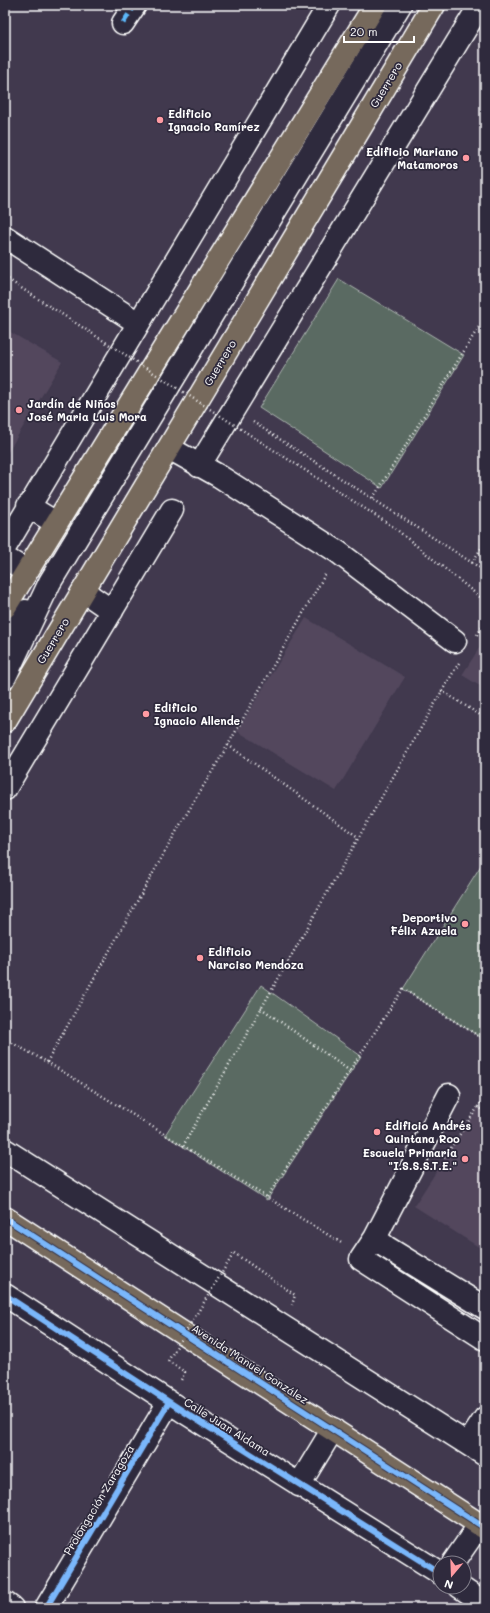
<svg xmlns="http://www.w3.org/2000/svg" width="490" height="1613" font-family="Mali,sans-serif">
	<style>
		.built { fill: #52475d }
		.green { fill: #5a6b62; stroke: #acb5b0 }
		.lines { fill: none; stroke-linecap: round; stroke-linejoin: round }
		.minor-casing { stroke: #fff; stroke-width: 25 }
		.major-casing { stroke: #fff; stroke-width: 25 }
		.path { stroke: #fff; stroke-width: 2.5; stroke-dasharray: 1 3; stroke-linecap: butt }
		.minor { stroke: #2f2a3d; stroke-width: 22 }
		.major { stroke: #76695c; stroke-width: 22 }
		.path-bridge { stroke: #fff; stroke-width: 2.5; stroke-dasharray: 1 3; stroke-linecap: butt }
		.quiet { stroke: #5cb8fa; stroke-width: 5; stroke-dasharray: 10 5; stroke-linecap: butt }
		.cycleway-casing { stroke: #2f2a3d; stroke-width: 8 }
		.cycleway { stroke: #7ab7fb; stroke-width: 6 }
		.poi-dot { fill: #ff9aa2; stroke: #2f2a3d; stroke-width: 1.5 }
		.labels { text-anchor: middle; stroke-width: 3.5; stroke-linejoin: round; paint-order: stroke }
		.street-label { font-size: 11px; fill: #fff; stroke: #2f2a3d }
		.poi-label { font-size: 11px; font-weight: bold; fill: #fff; stroke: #2f2a3d; text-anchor: start }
	</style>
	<rect width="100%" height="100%" fill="#41394e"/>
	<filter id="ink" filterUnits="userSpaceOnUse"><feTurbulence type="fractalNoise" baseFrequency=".025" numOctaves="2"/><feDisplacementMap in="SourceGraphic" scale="8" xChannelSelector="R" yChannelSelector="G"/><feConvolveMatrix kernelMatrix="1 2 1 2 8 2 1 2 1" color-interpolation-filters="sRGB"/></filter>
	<g filter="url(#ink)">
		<!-- built -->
		<path class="built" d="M 5,329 L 62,362 L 5,457 Z
			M 306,618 L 405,677 L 336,791 L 237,731 Z
			M 485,639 L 485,689 L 462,675 Z
			M 478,1107 L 485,1112 L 485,1251 L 414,1206 Z"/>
		<!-- green -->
		<path class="green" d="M 339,279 L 464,355 L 382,488 L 259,408 Z
			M 485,859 L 485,1040 L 403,989 Z
			M 261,985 L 361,1056 L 267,1200 L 165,1135 Z"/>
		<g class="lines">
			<!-- minor casing -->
			<g class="minor-casing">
				<path id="minor" d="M 123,23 L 135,5
					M 5,237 L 138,323
					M 169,448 L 219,476 L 338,552 L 455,641
					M 199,466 L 480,5
					M 28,506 L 56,523
					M 5,547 L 329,5
					M 5,558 L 27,571
					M 83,591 L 112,611
					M 5,638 L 26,611
					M 5,677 L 50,582 L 400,5
					M 5,789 L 172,510
					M 449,1095 L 375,1238 L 386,1247 L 485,1308
					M 5,1150 L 485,1455
					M 375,1238 L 361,1259 L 485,1339
					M 5,1295 L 186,1413 L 440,1573
					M 468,1444 L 485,1418
					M 299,1485 L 333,1429
					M 453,1563 L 480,1524
					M 460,1587 L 485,1604
					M 5,1603 L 12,1608
					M 46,1608 L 169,1402"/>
			</g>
			<!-- major casing -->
			<g class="major-casing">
				<path id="major" d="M 5,607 L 375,5
					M 5,721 L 434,5
					M 5,1218 L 485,1528"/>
			</g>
			<!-- path -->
			<path class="path" d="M 5,277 L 18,286
				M 253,422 L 485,571
				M 373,498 L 485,317
				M 392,526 L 485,601
				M 472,563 L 485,542
				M 477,635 L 485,623
				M 459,663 L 442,691 L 485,718
				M 228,745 L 358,837
				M 261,1008 L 350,1071
				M 5,1039 L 47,1062 L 343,1244
				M 47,1062 L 180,825 L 228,745 L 326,573
				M 478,1107 L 485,1095
				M 183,1146 L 442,691
				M 444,1158 L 478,1107 L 485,1112
				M 267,1197 L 403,989 L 485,1040
				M 234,1253 L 295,1295 L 292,1305
				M 168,1361 L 185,1372 L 180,1382"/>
			<!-- minor -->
			<use href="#minor" class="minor"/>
			<!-- major -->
			<use href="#major" class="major"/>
			<!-- path-bridge -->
			<path class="path-bridge" d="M 18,286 L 392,526
				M 168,1361 L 234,1253"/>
			<!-- quiet -->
			<path class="quiet" d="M 123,23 L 135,5"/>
			<!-- cycleway casing -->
			<g class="cycleway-casing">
				<path id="cycleway" d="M 5,1218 L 485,1528
					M 5,1295 L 186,1413 L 440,1573
					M 46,1608 L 169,1402"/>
			</g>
			<!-- cycleway -->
			<use href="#cycleway" class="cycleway"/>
		</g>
	</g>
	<!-- markers -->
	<g class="poi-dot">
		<circle cx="160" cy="120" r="4"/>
		<circle cx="466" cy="158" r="4"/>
		<circle cx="19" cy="410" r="4"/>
		<circle cx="146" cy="714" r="4"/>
		<circle cx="465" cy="924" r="4"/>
		<circle cx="200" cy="958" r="4"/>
		<circle cx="377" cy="1132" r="4"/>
		<circle cx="465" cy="1159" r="4"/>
	</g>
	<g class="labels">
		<!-- street labels -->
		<g class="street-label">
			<text transform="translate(386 85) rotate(-59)" y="4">Guerrero</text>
			<text transform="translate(220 363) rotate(-59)" y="4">Guerrero</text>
			<text transform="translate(53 641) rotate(-59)" y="4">Guerrero</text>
			<text transform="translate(250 1364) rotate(33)" y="4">Avenida Manuel González</text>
			<text transform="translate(227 1427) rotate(32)" y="4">Calle Juan Aldama</text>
			<text transform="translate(99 1500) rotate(-59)" y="4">Prolongación Zaragoza</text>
		</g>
		<!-- poi labels -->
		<g class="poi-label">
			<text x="168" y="118">Edificio<tspan x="168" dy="13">Ignacio Ramírez</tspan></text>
			<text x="458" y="156" text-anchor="end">Edificio Mariano<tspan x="458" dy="13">Matamoros</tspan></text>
			<text x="27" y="408">Jardín de Niños<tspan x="27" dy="13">José Maria Luis Mora</tspan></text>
			<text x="154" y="712">Edificio<tspan x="154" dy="13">Ignacio Allende</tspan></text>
			<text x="457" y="922" text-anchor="end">Deportivo<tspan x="457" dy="13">Félix Azuela</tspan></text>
			<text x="208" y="956">Edificio<tspan x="208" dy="13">Narciso Mendoza</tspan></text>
			<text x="385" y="1130">Edificio Andrés<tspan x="385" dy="13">Quintana Roo</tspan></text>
			<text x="457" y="1157" text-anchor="end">Escuela Primaria<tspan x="457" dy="13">"I.S.S.S.T.E."</tspan></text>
		</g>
	</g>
	<!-- margin -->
	<rect width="490" height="1613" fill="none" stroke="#2f2a3d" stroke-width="20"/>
	<rect x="10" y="10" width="470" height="1593" fill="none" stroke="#fff" stroke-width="1.5" filter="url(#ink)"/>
	<!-- north arrow -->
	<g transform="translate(452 1575) rotate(199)"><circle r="19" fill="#2f2a3d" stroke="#827f8b"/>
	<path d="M0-3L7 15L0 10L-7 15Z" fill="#ff9aa2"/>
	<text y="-6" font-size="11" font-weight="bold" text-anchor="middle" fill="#ffffff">N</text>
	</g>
	<!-- scale -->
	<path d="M344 36v6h70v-6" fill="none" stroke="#ffffff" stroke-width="2"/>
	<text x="350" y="36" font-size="12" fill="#ffffff" stroke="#2f2a3d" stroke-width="3" paint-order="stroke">20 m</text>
</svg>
